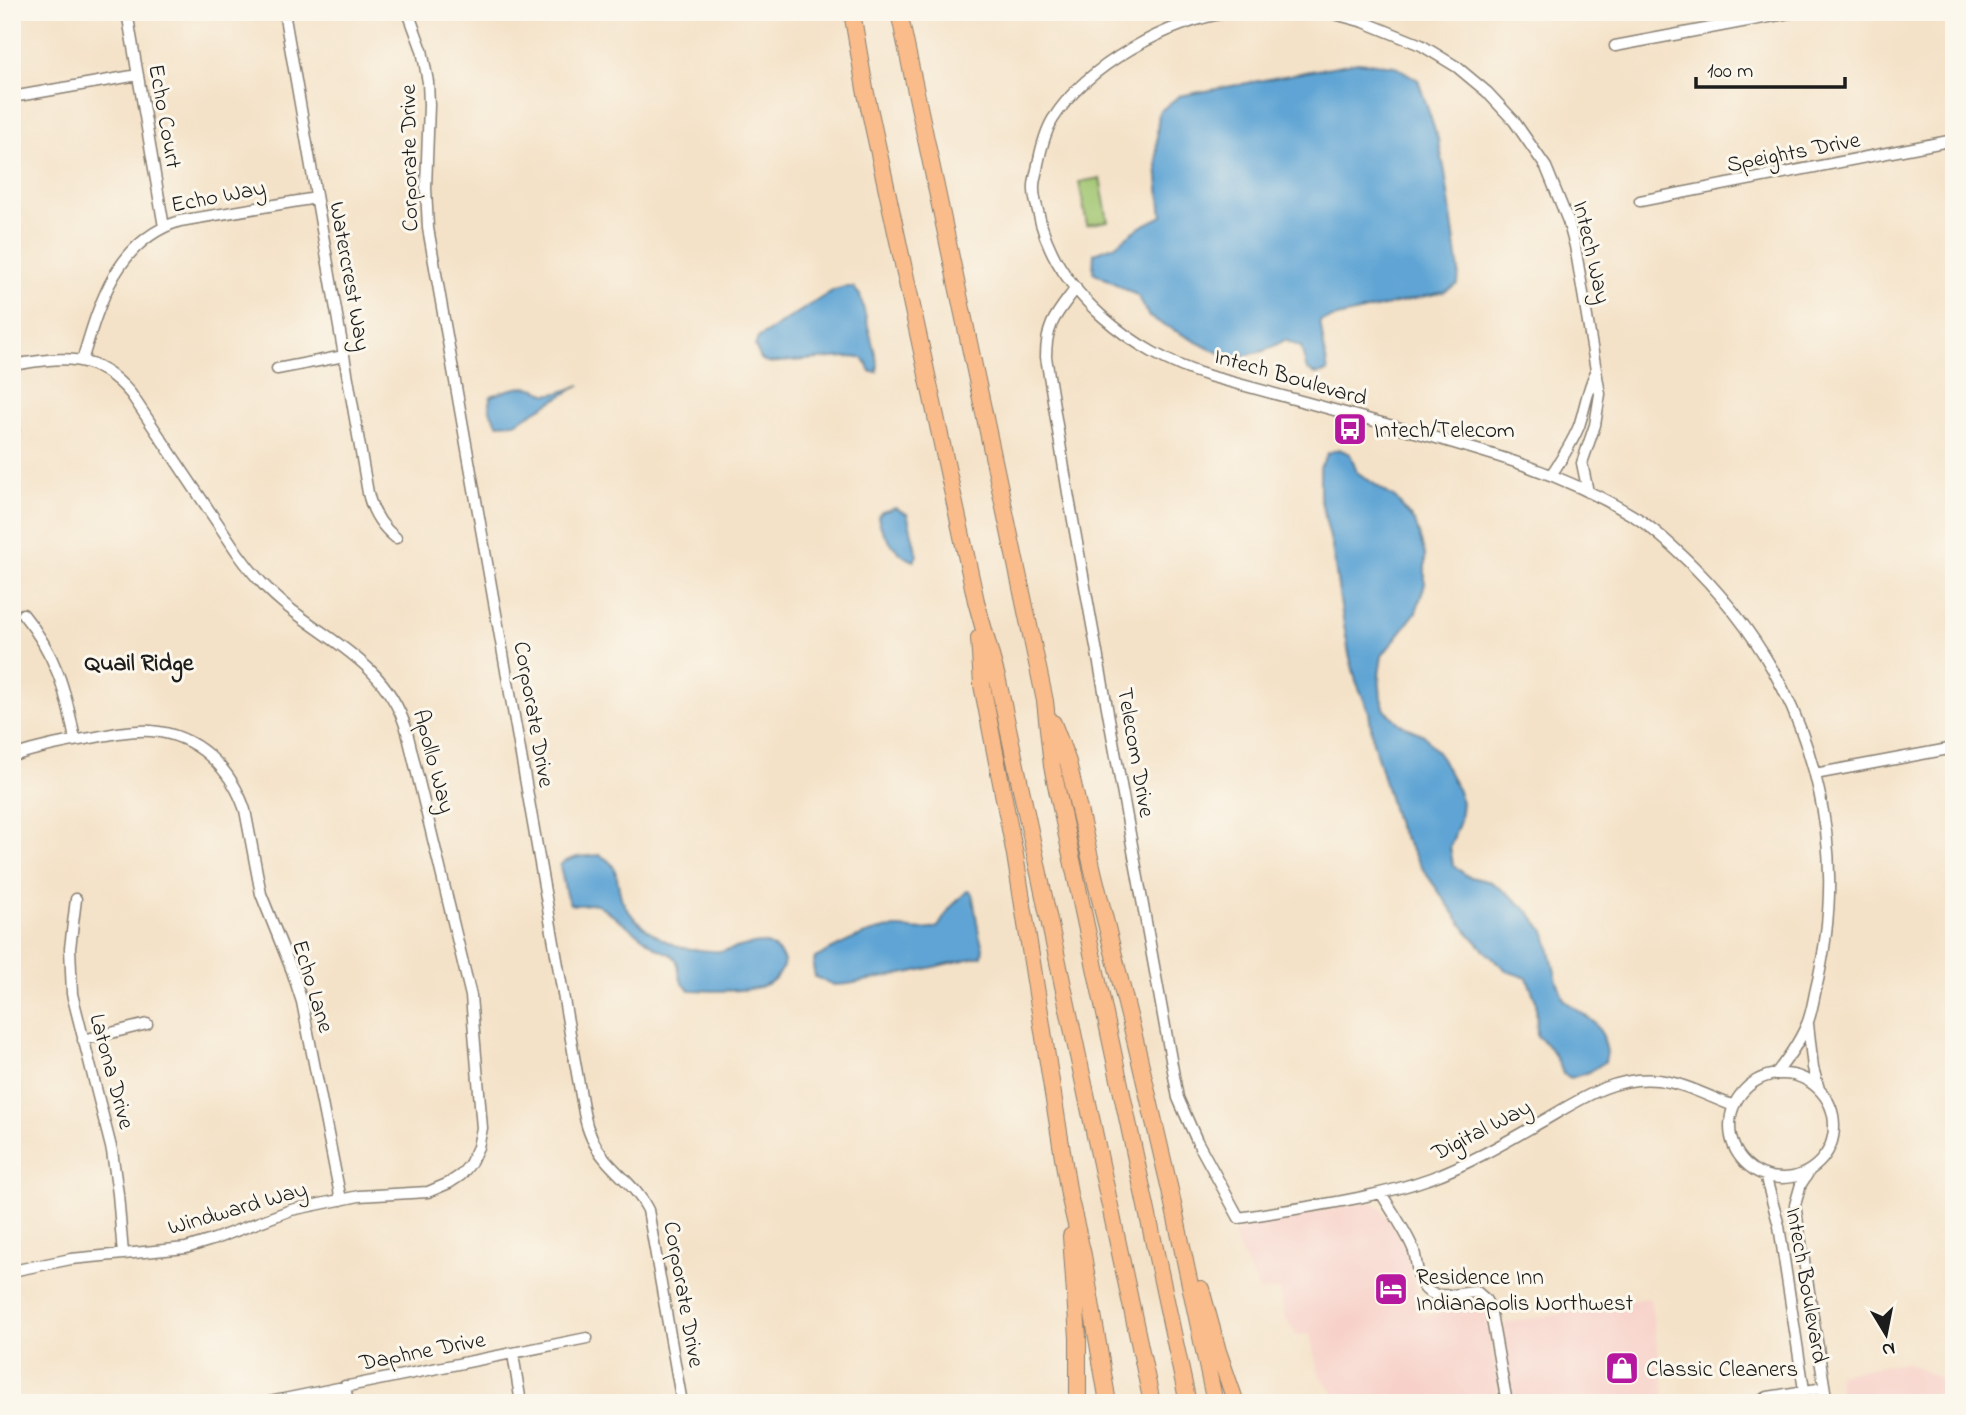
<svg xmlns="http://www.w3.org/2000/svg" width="1966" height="1415" font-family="'Indie Flower',sans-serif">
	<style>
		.built { fill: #f7d1c9 }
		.green { fill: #a0c56f; stroke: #5e7046; stroke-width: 2 }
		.water { fill: #5ea4d4; stroke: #3d6078; stroke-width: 2 }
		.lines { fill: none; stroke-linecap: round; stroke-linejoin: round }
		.minor-casing { stroke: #887f72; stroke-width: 13 }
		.highway-casing { stroke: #887f72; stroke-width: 18 }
		.minor { stroke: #fff; stroke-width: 10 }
		.highway { stroke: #f9bc8a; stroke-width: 16 }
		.labels { text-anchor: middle; stroke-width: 6; stroke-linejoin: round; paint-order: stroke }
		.street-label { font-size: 23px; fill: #1c1c1c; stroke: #fbf7ec }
		.poi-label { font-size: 23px; fill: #1c1c1c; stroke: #fbf7ec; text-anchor: start }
		.neighbourhood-label { font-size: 24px; font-weight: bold; fill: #1c1c1c; stroke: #fbf7ec }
	</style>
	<rect width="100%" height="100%" fill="#fbf7ec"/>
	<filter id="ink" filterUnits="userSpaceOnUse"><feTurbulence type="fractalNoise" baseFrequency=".0143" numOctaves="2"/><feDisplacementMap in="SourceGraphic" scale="14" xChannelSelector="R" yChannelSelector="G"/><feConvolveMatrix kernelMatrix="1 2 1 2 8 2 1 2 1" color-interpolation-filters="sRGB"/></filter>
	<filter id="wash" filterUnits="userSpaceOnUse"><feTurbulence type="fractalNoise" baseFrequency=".00686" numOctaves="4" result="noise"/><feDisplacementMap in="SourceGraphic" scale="28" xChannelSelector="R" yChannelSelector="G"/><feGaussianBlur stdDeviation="1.57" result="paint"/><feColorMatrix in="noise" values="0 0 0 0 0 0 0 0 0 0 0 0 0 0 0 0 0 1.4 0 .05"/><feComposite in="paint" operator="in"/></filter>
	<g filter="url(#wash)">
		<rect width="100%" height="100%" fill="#f4e2c8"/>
		<!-- built -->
		<path class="built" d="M 1373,1202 L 1381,1209 L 1404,1244 L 1422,1316 L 1478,1307 L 1485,1309 L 1501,1403 L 1342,1403 L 1319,1375 L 1310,1334 L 1297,1335 L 1284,1317 L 1280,1290 L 1260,1292 L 1232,1235 L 1255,1222 Z
			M 1646,1298 L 1650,1299 L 1666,1403 L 1515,1403 L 1502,1328 L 1505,1323 Z
			M 1905,1362 L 1954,1385 L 1954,1403 L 1841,1403 L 1837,1374 Z"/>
		<!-- green -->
		<path class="green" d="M 1100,178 L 1108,221 L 1087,225 L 1079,182 Z"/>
		<!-- water -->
		<path class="water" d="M 1358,62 L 1395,66 L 1418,80 L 1438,139 L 1445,172 L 1459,271 L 1458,284 L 1444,292 L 1320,321 L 1328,372 L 1316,374 L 1307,370 L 1301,347 L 1285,340 L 1264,351 L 1234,358 L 1210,349 L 1149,317 L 1138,296 L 1093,272 L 1094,253 L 1114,246 L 1140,227 L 1162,216 C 1158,181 1154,148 1159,112 L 1179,96 Z
			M 845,287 L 853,287 L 860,295 L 878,365 L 877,372 L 871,372 L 863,358 L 846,357 L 767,363 L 761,359 L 755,346 L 758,338 L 834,290 Z
			M 580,385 L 515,423 L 498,424 C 491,415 487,407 491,396 C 504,391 522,384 536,389 C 540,390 543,393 546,394 C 556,396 571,388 580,385 Z
			M 1339,449 L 1350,454 L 1357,472 L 1396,499 L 1416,524 L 1425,555 L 1425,584 L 1416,612 L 1382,656 L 1379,675 L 1381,698 L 1385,710 L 1400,724 L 1424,735 L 1442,759 L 1455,784 L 1462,802 L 1460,821 L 1450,847 L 1453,865 L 1467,876 L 1491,882 L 1511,896 L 1529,912 L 1546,933 L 1557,981 L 1564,1000 L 1595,1023 L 1603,1036 L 1607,1052 L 1605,1062 L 1589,1072 L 1571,1078 L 1563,1074 C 1558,1058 1551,1047 1537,1036 L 1536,1001 L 1527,978 L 1507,971 L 1485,951 L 1466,930 L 1422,868 L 1397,825 L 1373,742 L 1369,712 L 1356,681 L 1349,654 L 1341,607 L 1332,546 L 1320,497 L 1320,467 L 1328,453 Z
			M 895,508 L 907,514 L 909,521 L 917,555 L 914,561 C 899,558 879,531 878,516 L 882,512 Z
			M 599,855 C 621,864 615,881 622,900 C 632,922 658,939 680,947 C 687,949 716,952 723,951 C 748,947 769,931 784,961 C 779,999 718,990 690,990 C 673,979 683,965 674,957 C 669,953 661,951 655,947 C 636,932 617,918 597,904 C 588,903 579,907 570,904 L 566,895 L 560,866 L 563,862 L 577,857 Z
			M 967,891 L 971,892 L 973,897 L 979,934 L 983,947 L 982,956 L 912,972 L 848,984 L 834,985 L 815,977 L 813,966 L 815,958 C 838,946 868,929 894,928 C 909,927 921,933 938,927 L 950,908 Z"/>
	</g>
	<g filter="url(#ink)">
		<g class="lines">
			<!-- minor casing -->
			<g class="minor-casing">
				<path id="minor" d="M 127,12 L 164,227
					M 284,12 L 368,493 C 372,511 381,526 396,538
					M 408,12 L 422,50 L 428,82 L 429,105 L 426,188 L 428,228 L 584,1113 C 587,1130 594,1146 605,1159 C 619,1176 638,1189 648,1210 L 682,1403
					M 1230,12 C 1168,22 1088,64 1053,119 C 1045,132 1041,149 1038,164 C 1037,172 1033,182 1034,190 C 1034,197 1036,204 1038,211 C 1054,292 1134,354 1209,376 C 1274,394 1339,411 1404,429 C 1487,452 1562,472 1637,518 C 1658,532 1677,550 1695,568 C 1768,642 1812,727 1826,831 C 1833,885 1828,940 1815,993 C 1813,1003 1811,1015 1807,1024 C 1799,1043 1787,1059 1775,1075
					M 1327,12 L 1364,22 L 1421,45 L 1457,67 L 1487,92 L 1514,121 L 1546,167 L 1568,221 L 1575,246 L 1600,394 L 1595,425 L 1582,463 L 1588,492
					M 1615,46 L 1795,12
					M 12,97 L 138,75
					M 1640,201 L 1954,140
					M 1076,288 C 1057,314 1046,323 1046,357 L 1068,493 L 1178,1098 L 1197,1141 L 1239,1218 C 1303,1207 1370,1200 1431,1178 C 1469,1164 1506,1142 1541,1122 C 1578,1101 1614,1075 1658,1080 C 1684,1083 1709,1097 1734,1106
					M 82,361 C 99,304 116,241 180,221 L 316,198
					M 12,365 C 62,357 95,351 131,394 L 239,555 C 252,573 266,589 283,603 C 331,643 385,663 406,728 L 471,996 L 482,1128 L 478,1147 L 470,1164 L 461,1175 L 449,1183 L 428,1192 L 359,1196 L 291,1210 L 212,1240 L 186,1248 L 71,1259 L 12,1271
					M 277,369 L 344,356
					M 12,420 L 14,431
					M 1551,475 C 1561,460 1572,443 1579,426 C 1585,408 1587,390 1596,372
					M 23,614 C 56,654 66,691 75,740
					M 12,756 C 38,748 64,742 91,738 C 111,734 130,730 151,731 C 196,734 231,768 245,810 L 261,894 L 292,971 L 302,1002 L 341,1200
					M 1815,774 L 1954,748
					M 76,899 L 70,948 L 72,994 L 112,1151 L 118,1194 L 123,1254
					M 1808,1024 L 1813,1068 L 1819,1089
					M 83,1040 L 147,1024
					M1730 1126a52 52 0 1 1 104 0a52 52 0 1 1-104 0Z
					M 1810,1170 L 1801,1184 L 1795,1205 L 1827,1403
					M 1765,1175 L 1779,1226 L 1806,1403
					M 1381,1193 C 1391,1210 1408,1234 1414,1251 C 1418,1265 1416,1288 1433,1294 C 1446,1298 1464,1292 1477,1292 L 1485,1299 L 1490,1308 L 1507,1403
					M 513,1354 L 521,1403
					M 345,1386 L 348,1403
					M 264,1403 L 587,1338
					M 1755,1403 L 1768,1397 L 1824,1388"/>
			</g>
			<!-- highway casing -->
			<g class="highway-casing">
				<path id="highway" d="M 852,12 L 865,89 L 976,601 L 998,681 L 1152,1403
					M 899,12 L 1045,701 L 1052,766 L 1188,1403
					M 979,638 L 982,685 L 1015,855 L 1069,1195 L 1083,1255 L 1108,1403
					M 1053,723 L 1068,762 L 1094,875 L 1135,1040 L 1170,1190 L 1215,1403
					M 1071,1236 L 1078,1338 L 1078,1403
					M 1201,1289 L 1218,1351 L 1236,1403"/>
			</g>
			<!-- minor -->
			<use href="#minor" class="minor"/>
			<!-- highway -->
			<use href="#highway" class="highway"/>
		</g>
	</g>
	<!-- icons -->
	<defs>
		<g id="bus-square" transform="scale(1.75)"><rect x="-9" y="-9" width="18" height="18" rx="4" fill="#b5179e" stroke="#fbf7ec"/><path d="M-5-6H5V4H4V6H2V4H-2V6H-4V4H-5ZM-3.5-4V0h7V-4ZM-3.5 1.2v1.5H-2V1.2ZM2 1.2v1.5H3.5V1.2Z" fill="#fff"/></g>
		<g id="hotel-square" transform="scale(1.75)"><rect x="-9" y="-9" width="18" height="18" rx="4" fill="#b5179e" stroke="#fbf7ec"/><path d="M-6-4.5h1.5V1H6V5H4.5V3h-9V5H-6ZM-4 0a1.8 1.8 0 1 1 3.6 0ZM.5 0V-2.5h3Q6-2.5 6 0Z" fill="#fff"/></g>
		<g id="shop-square" transform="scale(1.75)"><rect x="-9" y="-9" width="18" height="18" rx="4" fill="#b5179e" stroke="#fbf7ec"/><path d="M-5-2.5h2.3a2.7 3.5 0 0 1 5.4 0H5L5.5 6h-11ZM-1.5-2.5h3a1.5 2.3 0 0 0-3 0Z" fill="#fff"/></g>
	</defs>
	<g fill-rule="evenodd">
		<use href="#bus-square" x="1350" y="429"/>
		<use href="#hotel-square" x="1391" y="1289"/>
		<use href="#shop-square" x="1622" y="1368"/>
	</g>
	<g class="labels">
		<!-- street labels -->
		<g class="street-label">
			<text transform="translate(166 116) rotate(80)" y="8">Echo Court</text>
			<text transform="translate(1793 151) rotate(-11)" y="8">Speights Drive</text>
			<text transform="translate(408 158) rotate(-91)" y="8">Corporate Drive</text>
			<text transform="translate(218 195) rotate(-11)" y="8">Echo Way</text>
			<text transform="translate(1593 252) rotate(77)" y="8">Intech Way</text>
			<text transform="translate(351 276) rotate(80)" y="8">Watercrest Way</text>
			<text transform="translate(1291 376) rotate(16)" y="8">Intech Boulevard</text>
			<text transform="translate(535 714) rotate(80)" y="8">Corporate Drive</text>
			<text transform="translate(1137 752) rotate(80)" y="8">Telecom Drive</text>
			<text transform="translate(435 761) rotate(75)" y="8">Apollo Way</text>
			<text transform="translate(314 986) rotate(73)" y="8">Echo Lane</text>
			<text transform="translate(113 1071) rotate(75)" y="8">Latona Drive</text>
			<text transform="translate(1481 1129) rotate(-27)" y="8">Digital Way</text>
			<text transform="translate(237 1207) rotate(-16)" y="8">Windward Way</text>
			<text transform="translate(1808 1285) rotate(80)" y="8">Intech Boulevard</text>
			<text transform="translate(685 1294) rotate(80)" y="8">Corporate Drive</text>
			<text transform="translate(422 1350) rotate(-11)" y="8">Daphne Drive</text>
		</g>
		<!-- poi labels -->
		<g class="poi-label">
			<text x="1374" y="437">Intech/Telecom</text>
			<text x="1416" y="1284">Residence Inn<tspan x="1416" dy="26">Indianapolis Northwest</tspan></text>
			<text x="1646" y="1376">Classic Cleaners</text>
		</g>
		<!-- neighbourhood labels -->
		<g class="neighbourhood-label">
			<text x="139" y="670">Quail Ridge</text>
		</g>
	</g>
	<!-- margin -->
	<rect width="1966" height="1415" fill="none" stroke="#fbf7ec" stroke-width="42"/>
	<!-- north arrow -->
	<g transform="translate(1886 1334) rotate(170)" stroke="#fbf7ec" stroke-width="5" paint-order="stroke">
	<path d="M0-5L12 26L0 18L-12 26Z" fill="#1c1c1c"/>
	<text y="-10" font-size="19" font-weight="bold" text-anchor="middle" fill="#1c1c1c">N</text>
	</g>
	<!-- scale -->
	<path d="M1696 77v10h149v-10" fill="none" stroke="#1c1c1c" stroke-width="3.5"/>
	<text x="1707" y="77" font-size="21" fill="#1c1c1c" stroke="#fbf7ec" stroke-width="5" paint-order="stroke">100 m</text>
</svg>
